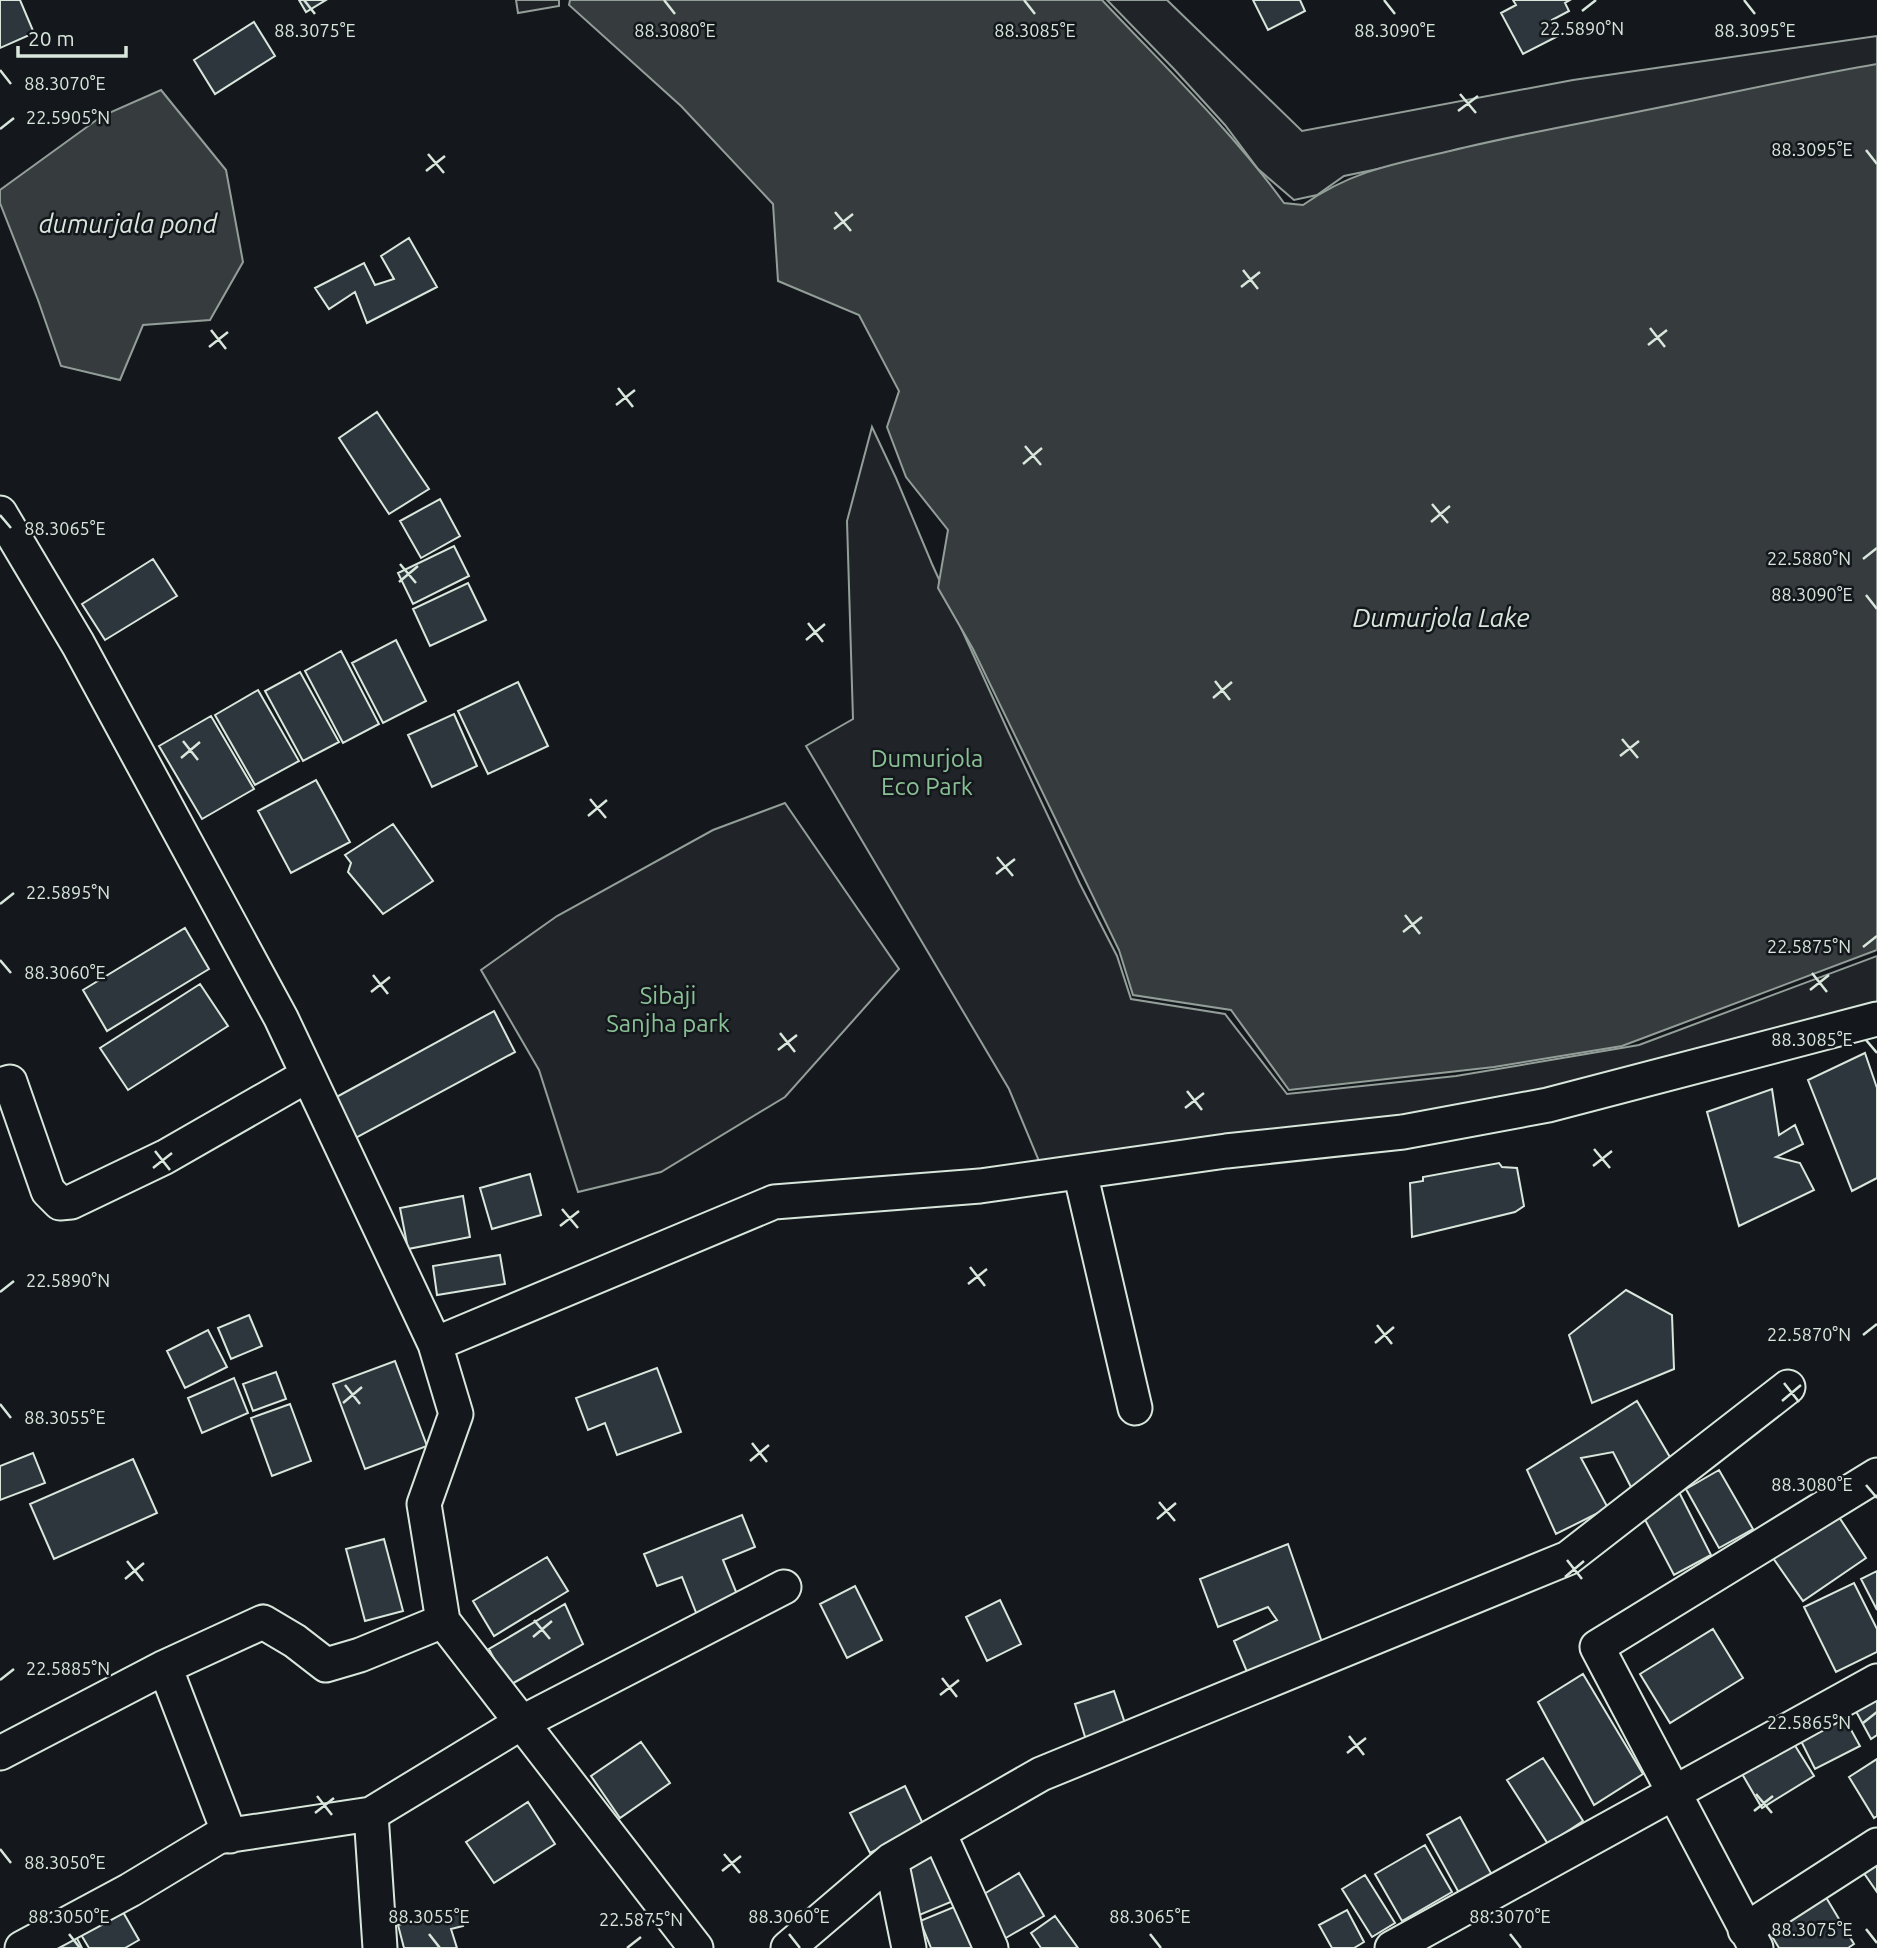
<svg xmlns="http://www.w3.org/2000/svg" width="1877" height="1948" font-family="Ubuntu,sans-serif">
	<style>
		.green { fill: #202428; stroke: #939e99; stroke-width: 2 }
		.water { fill: #363b3e; stroke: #939e99; stroke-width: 2 }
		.building { fill: #2c363c; stroke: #d8e6dc; stroke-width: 2 }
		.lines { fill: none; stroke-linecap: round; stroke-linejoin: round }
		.street-casing { stroke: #d8e6dc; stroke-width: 37 }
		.street { stroke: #14181c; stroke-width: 33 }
		.ticks { fill: none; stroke: #d8e6dc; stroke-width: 2.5 }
		.labels { text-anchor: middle; stroke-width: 5; stroke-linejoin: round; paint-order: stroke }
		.park-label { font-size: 24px; fill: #8ac095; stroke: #14181c }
		.water-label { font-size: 26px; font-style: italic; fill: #d8e6dc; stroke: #14181c }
		.ticks-label { font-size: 18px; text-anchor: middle; fill: #d8e6dc; stroke: #14181c; stroke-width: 5; stroke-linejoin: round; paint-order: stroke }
	</style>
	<rect width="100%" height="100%" fill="#14181c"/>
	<!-- green -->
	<path class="green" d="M 516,0 L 559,0 L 559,6 L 518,13 Z
		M 1107,0 L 1167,0 L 1302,131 L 1573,80 L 1877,36 L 1877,66 L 1344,176 L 1317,195 L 1294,200 L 1258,169 L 1225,125 L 1174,69 Z
		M 872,427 L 896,478 L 932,564 L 1008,731 L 1080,884 L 1117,956 L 1131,999 L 1225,1014 L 1287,1094 L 1456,1076 L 1639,1045 L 1877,956 L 1877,1003 L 1563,1093 L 1046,1178 L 1009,1089 L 806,746 L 853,719 L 847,521 Z
		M 785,803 L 899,969 L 785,1097 L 661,1172 L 578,1192 L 539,1070 L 481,970 L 557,916 L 713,830 Z"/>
	<!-- water -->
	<path class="water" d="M 570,0 L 1102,0 C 1164,66 1231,130 1284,203 L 1303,205 C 1351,171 1394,164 1450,151 C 1511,136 1572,125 1632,113 C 1714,97 1795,78 1877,64 L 1877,950 L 1622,1046 L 1494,1067 L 1289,1090 L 1231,1010 L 1133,995 L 1119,950 L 973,649 L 938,588 L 948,530 L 906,477 L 887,427 L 899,391 L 859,315 L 778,281 L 773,204 L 681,106 L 569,5 Z
		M 161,90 L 226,170 L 243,262 L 210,320 L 143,325 L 120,380 L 61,366 L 38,300 L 0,203 L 0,190 L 102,116 Z"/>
	<!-- building -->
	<path class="building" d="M 0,0 L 20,0 L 34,33 L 0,48 Z
		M 299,0 L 326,0 L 306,12 Z
		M 1253,0 L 1300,0 L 1305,11 L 1268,30 Z
		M 1513,0 L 1570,0 L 1565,3 L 1569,11 L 1552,20 L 1560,35 L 1523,54 L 1501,13 L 1516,5 Z
		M 254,22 L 275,56 L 215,94 L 194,60 Z
		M 409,238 L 437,287 L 367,323 L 355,292 L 329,309 L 315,288 L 364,263 L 375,285 L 394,279 L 381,256 Z
		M 377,412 L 429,489 L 389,514 L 339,438 Z
		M 440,499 L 460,536 L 421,558 L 400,521 Z
		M 454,546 L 469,576 L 413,604 L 398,573 Z
		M 153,559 L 177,596 L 105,640 L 82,604 Z
		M 468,583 L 486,620 L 430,646 L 413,609 Z
		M 396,640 L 426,701 L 383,723 L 352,663 Z
		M 341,651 L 379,724 L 343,743 L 305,671 Z
		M 300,672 L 339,742 L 303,761 L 265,691 Z
		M 518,682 L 548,746 L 488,774 L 458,711 Z
		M 258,690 L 299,761 L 255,785 L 215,715 Z
		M 454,714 L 477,766 L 432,787 L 408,735 Z
		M 211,716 L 254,789 L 202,819 L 159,746 Z
		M 316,780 L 350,842 L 291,873 L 258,811 Z
		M 393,824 L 433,881 L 383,914 L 348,872 L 351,863 L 345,855 Z
		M 185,928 L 209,969 L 107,1031 L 83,990 Z
		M 200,984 L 228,1026 L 128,1090 L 100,1048 Z
		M 494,1011 L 515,1052 L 352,1140 L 331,1100 Z
		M 1865,1053 L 1877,1088 L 1877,1178 L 1852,1191 L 1808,1080 Z
		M 1772,1089 L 1779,1135 L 1795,1125 L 1803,1144 L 1776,1157 L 1800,1163 L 1814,1190 L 1739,1226 L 1707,1112 Z
		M 1499,1163 L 1502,1167 L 1517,1168 L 1524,1206 L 1515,1212 L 1412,1237 L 1410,1183 L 1423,1181 L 1423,1177 Z
		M 530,1174 L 541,1215 L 492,1229 L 480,1188 Z
		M 463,1196 L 470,1237 L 408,1249 L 400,1208 Z
		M 500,1255 L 505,1284 L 437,1295 L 433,1266 Z
		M 1626,1290 L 1672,1315 L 1674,1369 L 1592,1403 L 1569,1335 Z
		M 249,1315 L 262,1346 L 231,1359 L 218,1328 Z
		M 208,1330 L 227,1367 L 185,1388 L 167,1351 Z
		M 395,1361 L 427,1446 L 365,1469 L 333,1384 Z
		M 657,1368 L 681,1432 L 617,1455 L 605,1423 L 588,1430 L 576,1398 Z
		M 276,1372 L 286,1399 L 253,1411 L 243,1384 Z
		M 234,1378 L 248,1413 L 202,1433 L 188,1398 Z
		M 1637,1401 L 1674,1464 L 1632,1489 L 1613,1452 L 1581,1458 L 1608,1508 L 1556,1534 L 1527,1470 Z
		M 290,1404 L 311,1461 L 272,1476 L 251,1418 Z
		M 33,1453 L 45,1483 L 0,1500 L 0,1466 Z
		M 133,1459 L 157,1513 L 54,1559 L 30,1504 Z
		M 1719,1470 L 1753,1529 L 1719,1548 L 1686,1489 Z
		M 1679,1492 L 1711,1555 L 1674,1575 L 1641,1512 Z
		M 1837,1514 L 1866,1558 L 1803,1601 L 1773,1558 Z
		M 742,1515 L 755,1547 L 723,1560 L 739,1599 L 697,1615 L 682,1577 L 657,1586 L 644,1554 Z
		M 384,1539 L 403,1611 L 365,1621 L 346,1549 Z
		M 1288,1544 L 1324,1648 L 1250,1679 L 1234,1641 L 1277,1620 L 1268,1607 L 1218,1627 L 1200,1579 Z
		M 547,1557 L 568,1591 L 494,1636 L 473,1601 Z
		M 1877,1571 L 1877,1610 L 1861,1579 Z
		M 1854,1583 L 1877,1629 L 1877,1652 L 1836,1672 L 1804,1607 Z
		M 855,1586 L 882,1640 L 847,1658 L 820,1604 Z
		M 1000,1600 L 1021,1644 L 987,1661 L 966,1617 Z
		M 565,1604 L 583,1644 L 508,1686 L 489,1649 Z
		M 1713,1629 L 1743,1678 L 1670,1723 L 1640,1674 Z
		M 1583,1674 L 1643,1774 L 1594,1805 L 1538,1702 Z
		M 1877,1690 L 1877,1735 L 1871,1739 L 1852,1704 Z
		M 1114,1691 L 1129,1735 L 1089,1750 L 1075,1704 Z
		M 1839,1708 L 1860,1746 L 1815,1769 L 1796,1731 Z
		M 1789,1736 L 1814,1776 L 1762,1808 L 1738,1767 Z
		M 641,1742 L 670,1783 L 620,1818 L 591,1776 Z
		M 1543,1758 L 1583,1821 L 1548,1844 L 1507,1780 Z
		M 1877,1759 L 1877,1816 L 1874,1818 L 1849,1777 Z
		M 905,1786 L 924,1826 L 870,1853 L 850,1813 Z
		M 528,1802 L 555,1844 L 494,1883 L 466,1842 Z
		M 1460,1817 L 1492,1875 L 1459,1893 L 1427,1835 Z
		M 936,1844 L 958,1899 L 917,1916 L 899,1860 Z
		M 1425,1845 L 1452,1892 L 1402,1921 L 1375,1874 Z
		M 1877,1858 L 1877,1892 L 1861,1869 Z
		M 1019,1873 L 1044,1916 L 1004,1939 L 979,1897 Z
		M 1365,1875 L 1395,1923 L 1372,1937 L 1342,1889 Z
		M 1824,1894 L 1854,1944 L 1848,1948 L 1779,1948 L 1767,1928 Z
		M 966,1902 L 985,1948 L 931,1948 L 920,1921 Z
		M 119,1905 L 139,1940 L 125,1948 L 89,1948 L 77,1928 Z
		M 458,1908 L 463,1926 L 451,1929 L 457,1948 L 404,1948 L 398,1925 Z
		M 1347,1910 L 1364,1942 L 1354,1948 L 1332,1948 L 1319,1925 Z
		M 1055,1916 L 1078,1948 L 1041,1948 L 1031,1933 Z
		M 70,1925 L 82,1948 L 32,1948 Z"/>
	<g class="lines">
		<!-- street casing -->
		<g class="street-casing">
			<path id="street" d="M 0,513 L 78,644 L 281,1018 L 435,1344 L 456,1414 L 424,1504 L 443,1621 L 696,1948
				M 0,1085 L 10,1082 L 48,1191 L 60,1203 L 71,1202 L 165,1157 L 308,1075
				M 1080,1172 L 1135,1408
				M 435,1344 L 774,1202 L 980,1186 L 1226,1151 L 1403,1132 L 1548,1105 L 1877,1019
				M 165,1667 L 230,1836
				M 0,1753 L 165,1667 L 263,1622 L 295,1641 L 326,1665 L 360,1655 L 443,1621
				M 371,1814 L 380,1948
				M 939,1833 L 991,1948
				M 891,1860 L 909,1948
				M 1745,1930 L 1877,1845
				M 22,1948 L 130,1890 L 218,1837 L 371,1814 L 521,1723 L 784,1587
				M 788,1948 L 891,1860 L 1041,1774 L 1568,1558 L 1788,1387
				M 1392,1948 L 1877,1681
				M 1756,1948 L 1597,1647 L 1877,1475"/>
		</g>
		<!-- street -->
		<use href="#street" class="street"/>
	</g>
	<!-- ticks -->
	<path class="ticks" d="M 304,0 L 315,14M 664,0 L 675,14M 1024,0 L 1035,14M 1384,0 L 1395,14M 1744,0 L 1755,14M 1582,11 L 1596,0M 0,70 L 11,84M 1460,94 L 1476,113M 1458,111 L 1478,96M 0,129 L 14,118M 1866,150 L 1877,164M 428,154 L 444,173M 426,171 L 445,156M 835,212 L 851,231M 834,229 L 853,214M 1243,270 L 1258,289M 1241,287 L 1260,272M 1650,328 L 1665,347M 211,330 L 226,349M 1648,345 L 1667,330M 209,347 L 228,332M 618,388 L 633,407M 616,405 L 635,390M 1025,446 L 1041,465M 1023,464 L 1042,448M 1432,504 L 1448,523M 0,515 L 11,528M 1431,522 L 1450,506M 1863,559 L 1877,548M 400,564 L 416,583M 399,582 L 418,566M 1866,595 L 1877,609M 808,623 L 823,642M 806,640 L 825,624M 1215,681 L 1230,700M 1213,698 L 1232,682M 1622,739 L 1638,758M 183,741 L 198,760M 1620,756 L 1639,741M 181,758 L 200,742M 590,799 L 606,818M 588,816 L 607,800M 997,857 L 1013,876M 996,874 L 1015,859M 0,904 L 14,893M 1405,915 L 1420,934M 1403,932 L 1422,917M 1863,947 L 1877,936M 0,960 L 11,973M 1812,973 L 1827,992M 373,975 L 388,994M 1810,990 L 1829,975M 371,992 L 390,977M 780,1033 L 795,1052M 1866,1040 L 1877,1053M 778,1050 L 797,1035M 1187,1091 L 1202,1110M 1185,1108 L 1204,1093M 1594,1149 L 1610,1168M 155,1151 L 170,1170M 1593,1166 L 1612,1151M 153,1168 L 172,1153M 562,1209 L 578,1228M 560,1226 L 579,1211M 970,1267 L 985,1286M 968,1284 L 987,1269M 0,1292 L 14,1281M 1377,1325 L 1392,1344M 1863,1335 L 1877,1324M 1375,1343 L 1394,1327M 1784,1383 L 1799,1402M 345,1385 L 360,1404M 1782,1401 L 1801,1385M 343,1403 L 362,1387M 0,1404 L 11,1418M 752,1443 L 767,1462M 750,1461 L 769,1445M 1866,1485 L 1877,1498M 1159,1502 L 1175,1521M 1157,1519 L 1176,1503M 1567,1560 L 1582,1579M 127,1561 L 143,1581M 1565,1577 L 1584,1561M 125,1579 L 144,1563M 534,1620 L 550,1639M 533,1637 L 552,1621M 942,1678 L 957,1697M 0,1680 L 14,1669M 940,1695 L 959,1680M 1863,1723 L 1877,1712M 1349,1736 L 1364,1755M 1347,1753 L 1366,1738M 1756,1794 L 1772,1813M 317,1796 L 332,1815M 1754,1811 L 1773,1796M 315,1813 L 334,1798M 0,1849 L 11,1863M 724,1854 L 740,1873M 722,1871 L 741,1856M 1866,1929 L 1877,1943M 69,1934 L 80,1948M 429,1934 L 440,1948M 789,1934 L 800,1948M 1150,1934 L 1161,1948M 1510,1934 L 1521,1948M 627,1948 L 641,1937"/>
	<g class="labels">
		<!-- park labels -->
		<g class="park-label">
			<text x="927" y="767">Dumurjola<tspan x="927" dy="28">Eco Park</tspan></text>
			<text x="668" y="1004">Sibaji<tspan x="668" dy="28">Sanjha park</tspan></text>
		</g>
		<!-- water labels -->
		<g class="water-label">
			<text x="128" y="233">dumurjala pond</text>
			<text x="1441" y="627">Dumurjola Lake</text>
		</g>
	</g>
	<g class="ticks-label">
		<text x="1582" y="35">22.5890°N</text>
		<text x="1035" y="37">88.3085°E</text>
		<text x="1395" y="37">88.3090°E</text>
		<text x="315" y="37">88.3075°E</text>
		<text x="675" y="37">88.3080°E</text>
		<text x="1755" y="37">88.3095°E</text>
		<text x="65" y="90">88.3070°E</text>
		<text x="68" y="124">22.5905°N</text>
		<text x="1812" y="156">88.3095°E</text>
		<text x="65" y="535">88.3065°E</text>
		<text x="1809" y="565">22.5880°N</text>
		<text x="1812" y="601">88.3090°E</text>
		<text x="68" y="899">22.5895°N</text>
		<text x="1809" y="953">22.5875°N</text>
		<text x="65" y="979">88.3060°E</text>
		<text x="1812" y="1046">88.3085°E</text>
		<text x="68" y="1287">22.5890°N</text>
		<text x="1809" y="1341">22.5870°N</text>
		<text x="65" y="1424">88.3055°E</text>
		<text x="1812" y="1491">88.3080°E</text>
		<text x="68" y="1675">22.5885°N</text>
		<text x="1809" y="1729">22.5865°N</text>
		<text x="65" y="1869">88.3050°E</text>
		<text x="69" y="1923">88.3050°E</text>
		<text x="429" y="1923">88.3055°E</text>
		<text x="789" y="1923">88.3060°E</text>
		<text x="1150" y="1923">88.3065°E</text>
		<text x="1510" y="1923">88.3070°E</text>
		<text x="641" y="1926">22.5875°N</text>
		<text x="1812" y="1936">88.3075°E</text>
	</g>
	<!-- scale -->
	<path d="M18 46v10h108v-10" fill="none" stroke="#d8e6dc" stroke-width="3.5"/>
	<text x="28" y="46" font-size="21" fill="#d8e6dc" stroke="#14181c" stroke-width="5" paint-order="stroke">20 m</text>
</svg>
